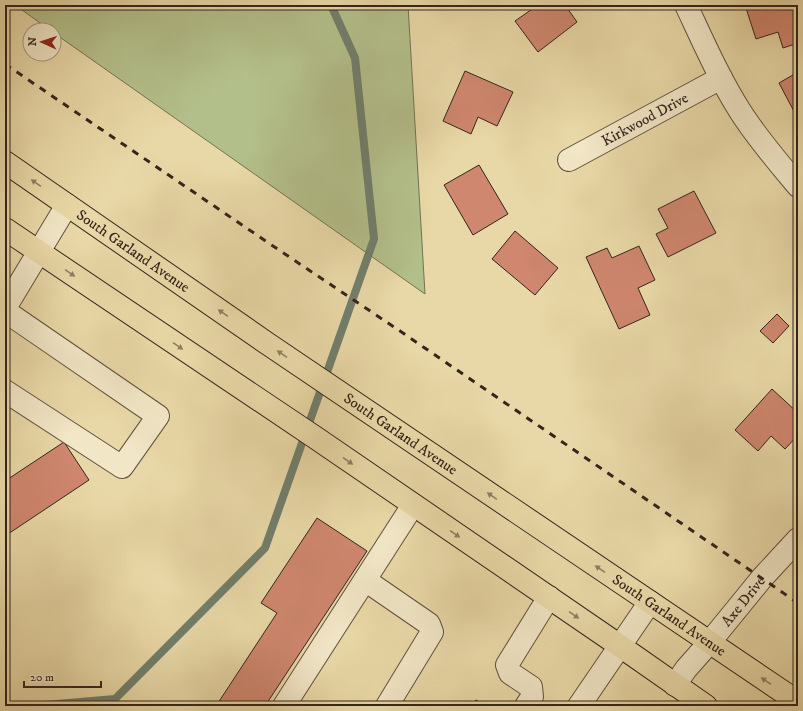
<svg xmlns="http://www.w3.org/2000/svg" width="803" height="711" font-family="'IM FELL DW Pica',serif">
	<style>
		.green { fill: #b3bf8a; stroke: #747253 }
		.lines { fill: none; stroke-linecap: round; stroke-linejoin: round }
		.stream { stroke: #717f6c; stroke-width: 8 }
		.building { fill: #cf876f; stroke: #34241c }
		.minor-casing { stroke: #61513f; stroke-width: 24 }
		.major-casing { stroke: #34241c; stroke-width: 24 }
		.minor { stroke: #f1e6c6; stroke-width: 22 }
		.major { stroke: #e9d8a7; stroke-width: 22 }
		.rail { stroke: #34241c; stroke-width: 3; stroke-dasharray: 7 7; stroke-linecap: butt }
		.oneway { fill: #8e7e62 }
		.labels { text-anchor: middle; stroke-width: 3.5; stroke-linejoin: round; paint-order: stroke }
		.street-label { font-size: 15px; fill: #34241c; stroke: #f1e6c6 }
	</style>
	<rect width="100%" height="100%" fill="#e9d8a7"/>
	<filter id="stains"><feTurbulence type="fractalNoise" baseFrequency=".005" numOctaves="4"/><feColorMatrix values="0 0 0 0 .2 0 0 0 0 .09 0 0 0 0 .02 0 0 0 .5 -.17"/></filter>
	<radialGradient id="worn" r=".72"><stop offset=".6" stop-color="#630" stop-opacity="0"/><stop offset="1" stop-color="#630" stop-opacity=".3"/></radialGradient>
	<!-- green -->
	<path class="green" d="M 15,5 L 408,5 L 425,294 L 54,33 L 54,30 L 50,30 Z"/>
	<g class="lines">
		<!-- stream -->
		<path class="stream" d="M 33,706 L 115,699 L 265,548 L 374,239 L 355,58 L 331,5"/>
	</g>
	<!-- building -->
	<path class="building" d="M 538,5 L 565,5 L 577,22 L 538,52 L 515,21 Z
		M 745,5 L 798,5 L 798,43 L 783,48 L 778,32 L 756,39 Z
		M 465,71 L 513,92 L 497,126 L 478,117 L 471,134 L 443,121 Z
		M 798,72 L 798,119 L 779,83 Z
		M 479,165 L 508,214 L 473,235 L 444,185 Z
		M 694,191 L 716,233 L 668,257 L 656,234 L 668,228 L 658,209 Z
		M 515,231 L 558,268 L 535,295 L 492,259 Z
		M 639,246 L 655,280 L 638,288 L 650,315 L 619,329 L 586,257 L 607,248 L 612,258 Z
		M 777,314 L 789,326 L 773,343 L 760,331 Z
		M 772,389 L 798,413 L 798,435 L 785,449 L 771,436 L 758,451 L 735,430 Z
		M 64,442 L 89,480 L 5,536 L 5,481 Z
		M 317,518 L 367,551 L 265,706 L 216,706 L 277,613 L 261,603 Z
		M 476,700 L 486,706 L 472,706 Z"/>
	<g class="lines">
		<!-- minor casing -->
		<g class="minor-casing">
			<g id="minor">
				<path d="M 686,5 C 703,41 719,78 740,111 C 757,138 778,162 798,186"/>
				<path id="s1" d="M 569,160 L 721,78"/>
				<path d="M 5,308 L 67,205"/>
				<path d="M 5,311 L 158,416 L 122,467 L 5,391"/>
				<path d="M 365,580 L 429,624 L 432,632 L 387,706"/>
				<path id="s2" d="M 675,685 L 686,669 L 709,643 L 762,578 L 798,539"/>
				<path d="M 284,706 L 413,505"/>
				<path d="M 526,706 L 532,697 L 531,687 L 510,673 L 507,665 L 549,597"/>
				<path d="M 579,706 L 650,602"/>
			</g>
		</g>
		<!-- major casing -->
		<g class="major-casing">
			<g id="major">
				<path id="s3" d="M 5,162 L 268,344 L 798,702"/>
				<path d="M 5,229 L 316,438 L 620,646 L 706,706"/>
			</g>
		</g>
		<!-- minor -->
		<use href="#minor" class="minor"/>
		<!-- major -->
		<use href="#major" class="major"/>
		<!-- rail -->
		<path class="rail" d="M 5,64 L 273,246 L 397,329 L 798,603"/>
	</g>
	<!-- one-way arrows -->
	<defs><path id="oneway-solid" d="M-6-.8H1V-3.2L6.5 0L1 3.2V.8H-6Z"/></defs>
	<g class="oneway">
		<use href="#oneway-solid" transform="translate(36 183) rotate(-145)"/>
		<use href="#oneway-solid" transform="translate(70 273) rotate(34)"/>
		<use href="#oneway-solid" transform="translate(223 313) rotate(-145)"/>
		<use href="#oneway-solid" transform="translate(178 346) rotate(34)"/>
		<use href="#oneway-solid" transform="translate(282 354) rotate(-146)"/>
		<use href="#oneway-solid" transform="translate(348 461) rotate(35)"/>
		<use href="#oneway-solid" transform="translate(492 496) rotate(-146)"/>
		<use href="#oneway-solid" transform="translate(455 534) rotate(34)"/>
		<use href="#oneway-solid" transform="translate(600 569) rotate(-146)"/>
		<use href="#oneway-solid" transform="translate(574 615) rotate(34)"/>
		<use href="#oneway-solid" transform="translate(766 681) rotate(-146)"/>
	</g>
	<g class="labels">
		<!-- street labels -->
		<g class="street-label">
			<text dy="5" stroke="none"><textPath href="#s1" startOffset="86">Kirkwood Drive</textPath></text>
			<text dy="5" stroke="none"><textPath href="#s3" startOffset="156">South Garland Avenue</textPath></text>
			<text dy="5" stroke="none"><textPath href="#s3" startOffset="480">South Garland Avenue</textPath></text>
			<text dy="5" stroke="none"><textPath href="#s2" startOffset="108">Axe Drive</textPath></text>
			<text dy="5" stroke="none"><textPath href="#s3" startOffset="804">South Garland Avenue</textPath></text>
		</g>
	</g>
	<!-- margin -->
	<rect width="803" height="711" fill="none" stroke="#e9d8a7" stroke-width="20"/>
	<rect x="6" y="6" width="791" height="699" fill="none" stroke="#34241c" stroke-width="2"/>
	<rect x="10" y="10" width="783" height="691" fill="none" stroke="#34241c"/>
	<!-- north arrow -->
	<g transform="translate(42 42) rotate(273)"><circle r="19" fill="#f1e6c6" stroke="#a59882"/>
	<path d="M0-3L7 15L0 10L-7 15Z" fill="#8f2418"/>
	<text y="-6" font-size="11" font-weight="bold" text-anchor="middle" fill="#34241c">N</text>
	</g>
	<!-- scale -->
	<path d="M24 681v6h77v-6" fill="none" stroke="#34241c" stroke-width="2"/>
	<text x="30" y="681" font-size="12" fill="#34241c" stroke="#f1e6c6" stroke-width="3" paint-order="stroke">20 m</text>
	<rect width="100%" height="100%" filter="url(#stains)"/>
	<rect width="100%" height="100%" fill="url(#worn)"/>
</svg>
